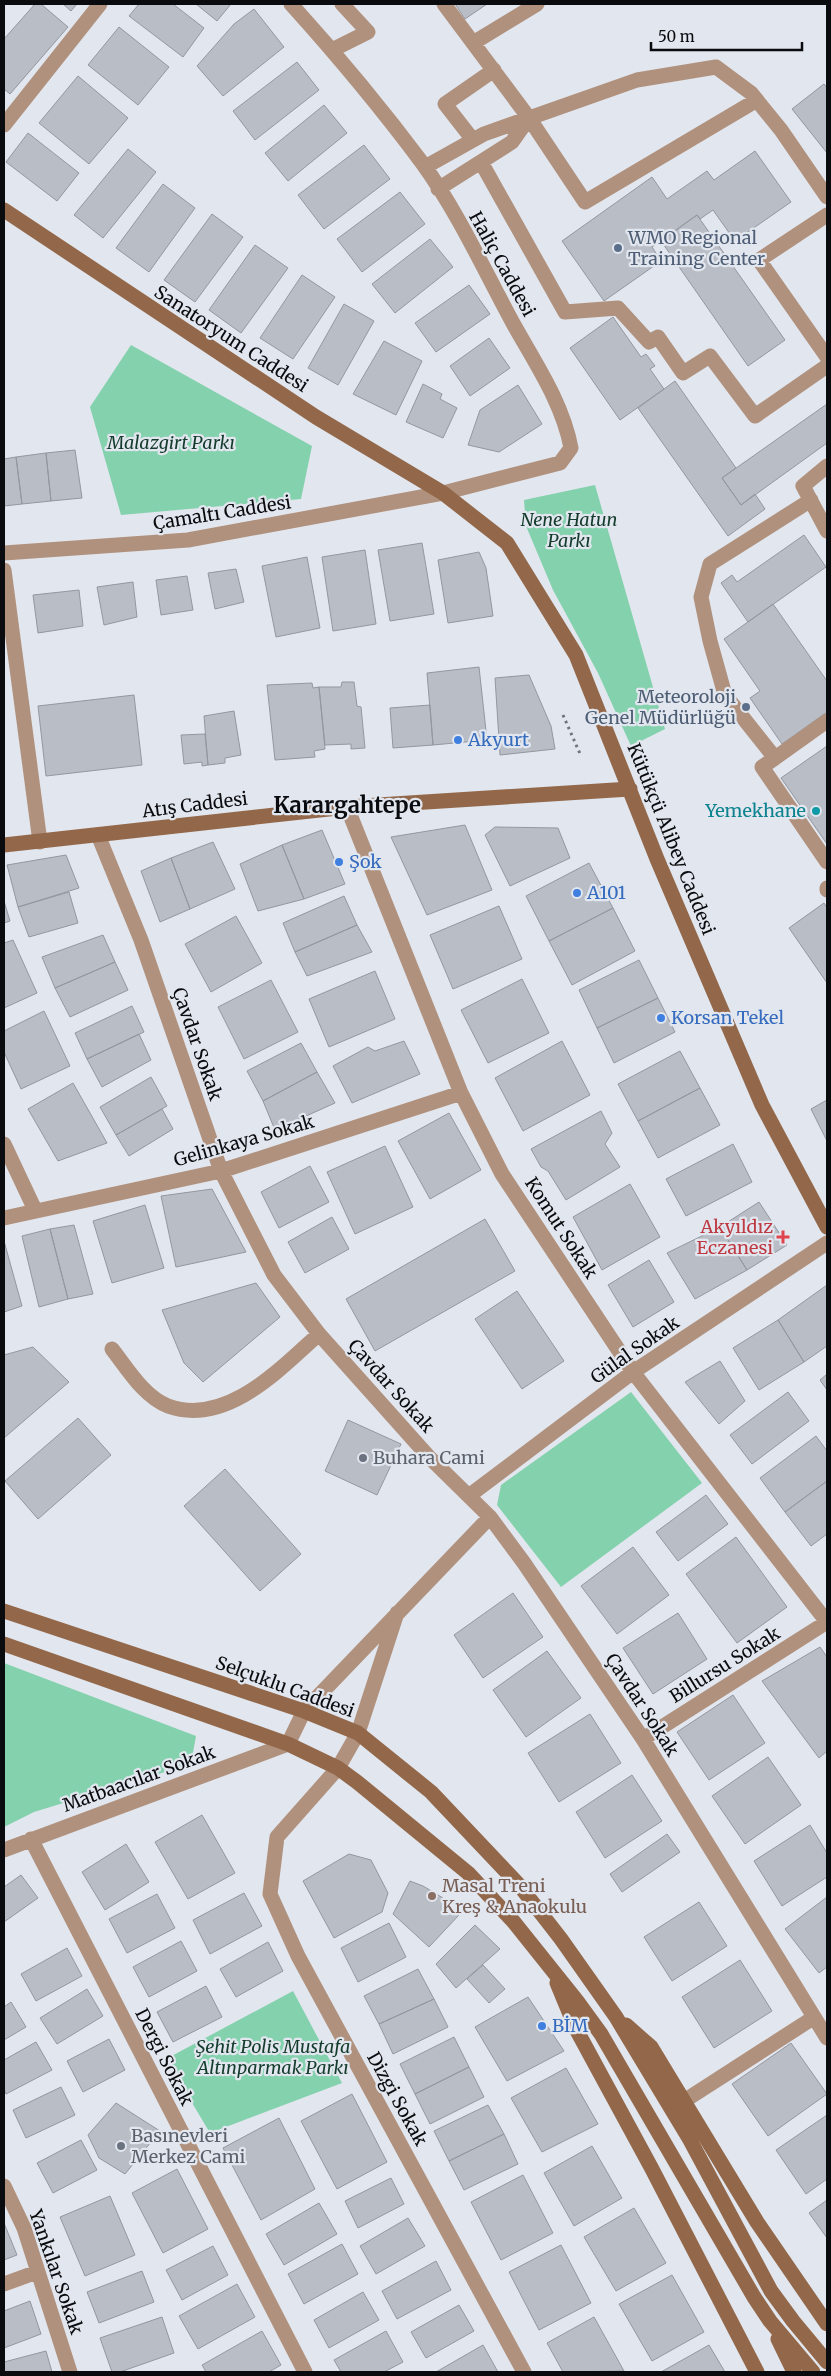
<svg xmlns="http://www.w3.org/2000/svg" width="831" height="2376" font-family="Merriweather,serif">
	<style>
		.green { fill: #83d1ad }
		.building { fill: #b9bdc5; stroke: #94979f }
		.lines { fill: none; stroke-linecap: round; stroke-linejoin: round }
		.path { stroke: #727479; stroke-width: 3; stroke-dasharray: 2.5 4; stroke-linecap: butt }
		.street { stroke: #b0917d; stroke-width: 15 }
		.secondary { stroke: #93684a; stroke-width: 15 }
		.service-dot { fill: #5c6f8a; stroke: #e2e6ee; stroke-width: 2 }
		.shop-dot { fill: #3f7fe0; stroke: #e2e6ee; stroke-width: 2 }
		.culture-dot { fill: #0f9aa8; stroke: #e2e6ee; stroke-width: 2 }
		.health-dot { fill: #e0444e; stroke: #e2e6ee; stroke-width: 2 }
		.worship-dot { fill: #6b7280; stroke: #e2e6ee; stroke-width: 2 }
		.education-dot { fill: #8d6e63; stroke: #e2e6ee; stroke-width: 2 }
		.labels { text-anchor: middle; stroke-width: 4.5; stroke-linejoin: round; paint-order: stroke }
		.service-label { font-size: 18px; fill: #4e5e75; stroke: #e2e6ee; text-anchor: start }
		.street-label { font-size: 18px; fill: #0a0b0e; stroke: #e2e6ee }
		.park-label { font-size: 18px; font-style: italic; fill: #143c2c; stroke: #e2e6ee }
		.shop-label { font-size: 18px; fill: #366cbe; stroke: #e2e6ee; text-anchor: start }
		.culture-label { font-size: 18px; fill: #0d838f; stroke: #e2e6ee; text-anchor: end }
		.health-label { font-size: 18px; fill: #be3a42; stroke: #e2e6ee; text-anchor: end }
		.worship-label { font-size: 18px; fill: #5b616d; stroke: #e2e6ee; text-anchor: start }
		.education-label { font-size: 18px; fill: #785e54; stroke: #e2e6ee; text-anchor: start }
		.district-label { font-size: 22px; font-weight: bold; fill: #0a0b0e; stroke: #e2e6ee }
	</style>
	<rect width="100%" height="100%" fill="#e2e6ee"/>
	<!-- green -->
	<path class="green" d="M 131,345 L 312,446 L 301,499 L 121,515 L 90,407 Z
		M 595,485 L 665,729 L 631,746 L 598,673 L 553,590 L 526,526 L 524,500 Z
		M 631,1392 L 702,1483 L 561,1587 L 497,1505 L 501,1485 Z
		M 4,1663 L 196,1736 L 191,1764 L 34,1812 L 4,1827 Z
		M 293,1991 L 342,2083 L 210,2133 L 166,2059 Z"/>
	<!-- building -->
	<path class="building" d="M 35,4 L 41,4 L 68,27 L 10,94 L 4,89 L 4,39 Z
		M 63,4 L 77,4 L 71,11 Z
		M 139,4 L 173,4 L 204,28 L 183,57 L 129,16 Z
		M 196,4 L 231,4 L 217,21 Z
		M 455,4 L 487,4 L 465,19 Z
		M 254,9 L 284,47 L 223,96 L 197,66 L 234,24 Z
		M 119,27 L 169,67 L 138,105 L 88,65 Z
		M 297,62 L 319,90 L 255,140 L 233,111 Z
		M 78,76 L 128,118 L 89,164 L 39,123 Z
		M 824,84 L 827,88 L 827,153 L 792,109 Z
		M 324,105 L 347,133 L 288,181 L 265,153 Z
		M 28,133 L 79,173 L 57,201 L 6,162 Z
		M 364,145 L 390,179 L 324,229 L 298,195 Z
		M 128,149 L 156,172 L 103,238 L 74,215 Z
		M 755,151 L 791,202 L 735,241 L 713,210 L 700,219 L 697,215 L 652,247 L 661,261 L 604,301 L 562,241 L 652,177 L 667,199 L 707,171 L 714,180 Z
		M 163,184 L 195,208 L 149,272 L 116,248 Z
		M 400,192 L 425,224 L 362,272 L 337,239 Z
		M 212,214 L 243,237 L 195,302 L 164,280 Z
		M 697,215 L 785,340 L 748,366 L 661,241 Z
		M 430,239 L 453,267 L 395,313 L 372,284 Z
		M 255,245 L 288,268 L 241,333 L 209,310 Z
		M 302,275 L 335,297 L 293,359 L 260,338 Z
		M 469,285 L 490,314 L 436,352 L 415,323 Z
		M 344,304 L 374,321 L 338,385 L 308,368 Z
		M 613,317 L 641,357 L 646,354 L 655,366 L 650,369 L 664,389 L 620,420 L 570,348 Z
		M 489,338 L 510,368 L 470,396 L 450,366 Z
		M 384,341 L 422,361 L 396,415 L 353,394 Z
		M 675,381 L 736,468 L 722,478 L 741,505 L 755,494 L 765,509 L 728,536 L 638,408 Z
		M 423,384 L 442,394 L 440,399 L 457,408 L 443,438 L 406,422 Z
		M 518,385 L 542,424 L 499,452 L 468,445 L 480,410 Z
		M 827,404 L 827,443 L 741,505 L 722,478 Z
		M 75,450 L 82,498 L 51,501 L 46,453 Z
		M 46,453 L 51,501 L 22,504 L 16,457 Z
		M 16,457 L 22,504 L 4,506 L 4,459 Z
		M 804,535 L 826,567 L 748,622 L 721,583 L 732,575 L 737,582 Z
		M 422,543 L 434,614 L 390,621 L 378,550 Z
		M 365,550 L 376,624 L 333,631 L 322,557 Z
		M 479,552 L 486,568 L 493,616 L 448,623 L 438,560 Z
		M 307,557 L 320,628 L 276,637 L 262,566 Z
		M 236,569 L 244,602 L 215,609 L 208,573 Z
		M 187,576 L 193,610 L 161,615 L 156,580 Z
		M 133,582 L 137,617 L 104,625 L 97,587 Z
		M 79,590 L 83,626 L 38,633 L 33,595 Z
		M 773,604 L 827,681 L 827,712 L 782,744 L 750,698 L 760,691 L 724,639 Z
		M 479,667 L 487,740 L 433,745 L 427,673 Z
		M 529,675 L 551,726 L 555,749 L 500,755 L 495,678 Z
		M 342,682 L 354,682 L 357,706 L 361,707 L 365,748 L 351,749 L 351,744 L 325,745 L 319,687 L 341,687 Z
		M 312,683 L 313,688 L 319,687 L 325,749 L 314,751 L 315,757 L 275,760 L 267,685 Z
		M 134,695 L 142,765 L 46,776 L 38,706 Z
		M 430,705 L 433,745 L 393,748 L 390,708 Z
		M 234,711 L 241,755 L 225,758 L 225,763 L 208,765 L 204,716 Z
		M 205,734 L 208,765 L 202,766 L 202,762 L 184,764 L 181,735 Z
		M 827,746 L 827,844 L 781,778 Z
		M 465,825 L 492,890 L 427,915 L 391,837 Z
		M 495,827 L 558,828 L 570,858 L 510,886 L 485,835 Z
		M 322,830 L 345,884 L 304,899 L 282,845 Z
		M 213,842 L 235,889 L 190,909 L 171,858 Z
		M 282,845 L 304,899 L 258,911 L 240,864 Z
		M 66,855 L 79,888 L 18,907 L 7,865 Z
		M 171,858 L 190,909 L 160,922 L 141,871 Z
		M 589,863 L 613,908 L 549,941 L 526,896 Z
		M 69,892 L 78,923 L 29,937 L 18,907 Z
		M 344,896 L 357,925 L 295,952 L 283,923 Z
		M 4,901 L 10,921 L 4,923 Z
		M 824,903 L 827,908 L 827,983 L 789,928 Z
		M 499,906 L 522,959 L 453,989 L 430,935 Z
		M 613,908 L 635,951 L 572,985 L 549,941 Z
		M 236,916 L 262,963 L 211,992 L 185,944 Z
		M 357,925 L 372,952 L 307,976 L 295,952 Z
		M 103,935 L 115,962 L 55,988 L 42,957 Z
		M 13,940 L 37,993 L 4,1008 L 4,943 Z
		M 639,960 L 658,998 L 597,1028 L 579,990 Z
		M 115,962 L 128,990 L 70,1017 L 55,988 Z
		M 375,971 L 395,1019 L 329,1047 L 309,999 Z
		M 522,979 L 549,1033 L 488,1063 L 461,1010 Z
		M 271,980 L 298,1032 L 244,1059 L 218,1007 Z
		M 658,998 L 675,1032 L 614,1063 L 597,1028 Z
		M 132,1006 L 144,1032 L 87,1059 L 75,1033 Z
		M 44,1011 L 70,1066 L 21,1089 L 4,1052 L 4,1031 Z
		M 139,1034 L 151,1060 L 102,1087 L 87,1059 Z
		M 404,1041 L 420,1074 L 352,1103 L 333,1066 L 368,1047 L 375,1051 Z
		M 562,1041 L 590,1095 L 523,1131 L 495,1078 Z
		M 301,1043 L 317,1072 L 263,1101 L 247,1071 Z
		M 680,1051 L 700,1088 L 638,1121 L 618,1084 Z
		M 317,1072 L 335,1103 L 275,1130 L 263,1101 Z
		M 151,1077 L 167,1106 L 116,1135 L 100,1107 Z
		M 73,1083 L 107,1143 L 58,1161 L 28,1109 Z
		M 700,1088 L 720,1125 L 658,1158 L 638,1121 Z
		M 827,1100 L 827,1141 L 811,1109 Z
		M 162,1109 L 173,1129 L 129,1156 L 116,1135 Z
		M 601,1111 L 612,1133 L 605,1144 L 620,1167 L 566,1200 L 548,1171 L 541,1167 L 531,1149 Z
		M 449,1113 L 481,1170 L 430,1199 L 398,1141 Z
		M 733,1144 L 752,1182 L 686,1216 L 666,1179 Z
		M 385,1146 L 413,1207 L 355,1234 L 327,1172 Z
		M 310,1166 L 329,1202 L 279,1228 L 261,1192 Z
		M 630,1184 L 660,1237 L 602,1270 L 573,1217 Z
		M 212,1189 L 246,1252 L 176,1267 L 161,1196 Z
		M 759,1202 L 787,1245 L 747,1270 L 720,1227 Z
		M 145,1205 L 164,1268 L 112,1283 L 93,1221 Z
		M 332,1217 L 349,1249 L 305,1273 L 288,1242 Z
		M 485,1219 L 515,1271 L 375,1351 L 346,1299 Z
		M 74,1225 L 93,1294 L 68,1299 L 50,1229 Z
		M 720,1227 L 747,1270 L 695,1299 L 667,1253 Z
		M 50,1229 L 68,1299 L 39,1307 L 22,1236 Z
		M 4,1241 L 22,1306 L 4,1312 Z
		M 649,1260 L 674,1302 L 633,1327 L 608,1285 Z
		M 256,1283 L 280,1317 L 203,1382 L 184,1363 L 162,1310 Z
		M 827,1285 L 827,1346 L 804,1362 L 778,1320 Z
		M 517,1291 L 564,1361 L 522,1389 L 475,1319 Z
		M 778,1320 L 804,1362 L 759,1390 L 733,1348 Z
		M 33,1347 L 69,1382 L 4,1438 L 4,1355 Z
		M 720,1361 L 745,1401 L 719,1424 L 685,1382 Z
		M 827,1374 L 827,1390 L 820,1380 Z
		M 788,1392 L 809,1421 L 752,1464 L 730,1435 Z
		M 78,1418 L 111,1455 L 38,1519 L 5,1481 Z
		M 348,1420 L 401,1444 L 377,1495 L 325,1471 Z
		M 816,1436 L 827,1451 L 827,1481 L 785,1512 L 760,1478 Z
		M 225,1469 L 301,1554 L 260,1591 L 184,1506 Z
		M 827,1481 L 827,1534 L 811,1546 L 785,1512 Z
		M 706,1495 L 728,1524 L 678,1561 L 656,1532 Z
		M 736,1537 L 787,1607 L 737,1643 L 686,1574 Z
		M 633,1547 L 669,1595 L 617,1634 L 581,1586 Z
		M 513,1593 L 543,1637 L 483,1678 L 454,1635 Z
		M 678,1613 L 707,1659 L 653,1694 L 623,1648 Z
		M 820,1647 L 827,1657 L 827,1751 L 819,1758 L 762,1681 Z
		M 547,1651 L 581,1698 L 526,1737 L 493,1690 Z
		M 733,1695 L 765,1743 L 709,1780 L 677,1732 Z
		M 590,1714 L 621,1763 L 559,1802 L 528,1753 Z
		M 768,1757 L 801,1805 L 745,1844 L 712,1796 Z
		M 632,1775 L 662,1821 L 605,1858 L 576,1812 Z
		M 202,1815 L 235,1873 L 188,1899 L 155,1842 Z
		M 810,1825 L 827,1853 L 827,1877 L 782,1906 L 754,1861 Z
		M 667,1834 L 680,1852 L 622,1892 L 610,1874 Z
		M 126,1844 L 149,1882 L 105,1910 L 82,1872 Z
		M 349,1854 L 371,1860 L 388,1893 L 382,1912 L 334,1938 L 303,1881 Z
		M 21,1875 L 38,1898 L 4,1922 L 4,1887 Z
		M 410,1881 L 423,1886 L 443,1898 L 459,1915 L 429,1947 L 393,1914 Z
		M 244,1893 L 262,1926 L 210,1954 L 193,1920 Z
		M 157,1894 L 175,1928 L 127,1953 L 109,1919 Z
		M 827,1897 L 827,1967 L 819,1973 L 785,1929 Z
		M 699,1902 L 727,1946 L 672,1981 L 644,1937 Z
		M 389,1923 L 406,1957 L 358,1982 L 341,1948 Z
		M 475,1925 L 500,1949 L 456,1988 L 436,1964 Z
		M 181,1941 L 197,1971 L 149,1997 L 133,1967 Z
		M 268,1942 L 283,1971 L 236,1997 L 220,1969 Z
		M 67,1948 L 82,1976 L 36,2001 L 21,1974 Z
		M 740,1960 L 772,2011 L 714,2048 L 682,1997 Z
		M 483,1965 L 505,1989 L 489,2003 L 467,1979 Z
		M 418,1969 L 434,1999 L 379,2024 L 364,1996 Z
		M 206,1986 L 222,2017 L 173,2042 L 157,2012 Z
		M 87,1989 L 103,2016 L 57,2044 L 40,2018 Z
		M 528,1997 L 564,2051 L 507,2081 L 475,2027 Z
		M 434,1999 L 448,2027 L 393,2054 L 379,2024 Z
		M 11,2002 L 26,2027 L 4,2040 L 4,2007 Z
		M 454,2037 L 469,2067 L 415,2094 L 400,2064 Z
		M 109,2039 L 125,2070 L 83,2092 L 67,2061 Z
		M 36,2042 L 52,2070 L 6,2094 L 4,2089 L 4,2060 Z
		M 791,2043 L 827,2094 L 768,2136 L 732,2084 Z
		M 469,2067 L 484,2097 L 430,2124 L 415,2094 Z
		M 566,2068 L 598,2124 L 542,2152 L 511,2098 Z
		M 61,2087 L 75,2115 L 26,2138 L 13,2110 Z
		M 352,2094 L 387,2162 L 337,2189 L 301,2121 Z
		M 116,2103 L 160,2131 L 125,2174 L 99,2158 L 88,2135 Z
		M 488,2105 L 504,2134 L 449,2161 L 434,2131 Z
		M 827,2115 L 827,2179 L 806,2194 L 776,2150 Z
		M 279,2118 L 315,2189 L 261,2220 L 223,2148 Z
		M 504,2134 L 518,2164 L 464,2190 L 449,2161 Z
		M 81,2140 L 97,2170 L 53,2193 L 37,2163 Z
		M 592,2146 L 622,2198 L 574,2226 L 544,2173 Z
		M 177,2169 L 208,2229 L 163,2253 L 132,2193 Z
		M 523,2175 L 553,2233 L 501,2260 L 471,2202 Z
		M 391,2178 L 404,2204 L 358,2228 L 345,2201 Z
		M 110,2196 L 135,2255 L 85,2276 L 60,2217 Z
		M 827,2200 L 827,2238 L 809,2213 Z
		M 319,2203 L 337,2234 L 284,2265 L 266,2234 Z
		M 634,2208 L 666,2263 L 616,2291 L 584,2237 Z
		M 408,2218 L 425,2246 L 376,2274 L 360,2246 Z
		M 4,2223 L 17,2255 L 4,2260 Z
		M 342,2244 L 358,2274 L 304,2304 L 288,2274 Z
		M 561,2245 L 591,2303 L 539,2330 L 509,2272 Z
		M 213,2246 L 228,2275 L 182,2300 L 166,2270 Z
		M 436,2261 L 451,2290 L 397,2319 L 382,2291 Z
		M 142,2271 L 154,2302 L 99,2323 L 87,2292 Z
		M 672,2275 L 704,2332 L 652,2361 L 619,2304 Z
		M 237,2284 L 255,2317 L 198,2349 L 179,2316 Z
		M 363,2292 L 379,2320 L 329,2348 L 314,2320 Z
		M 30,2301 L 41,2334 L 4,2348 L 4,2311 Z
		M 459,2305 L 474,2331 L 426,2358 L 411,2332 Z
		M 162,2317 L 174,2353 L 120,2372 L 112,2372 L 100,2338 Z
		M 594,2317 L 624,2371 L 563,2372 L 547,2343 Z
		M 262,2331 L 281,2365 L 269,2372 L 206,2372 L 202,2365 Z
		M 386,2331 L 403,2362 L 384,2372 L 341,2372 L 334,2360 Z
		M 483,2345 L 498,2372 L 436,2372 Z
		M 709,2345 L 725,2372 L 661,2372 Z
		M 46,2351 L 52,2372 L 4,2372 L 4,2362 Z"/>
	<g class="lines">
		<!-- path -->
		<path class="path" d="M 563,715 L 581,756"/>
		<!-- street -->
		<path class="street" d="M 444,4 L 529,118 L 585,202 L 757,100
			M 473,43 L 537,4
			M 332,50 L 368,32 L 342,4
			M 4,125 L 100,4
			M 473,140 L 445,104 L 494,70
			M 481,162 L 565,312 L 618,308 L 649,342 L 658,337 L 683,373 L 710,356 L 755,416 L 827,366
			M 425,167 L 484,134 L 637,80 L 716,67 L 751,93 L 781,130 L 827,197
			M 438,189 L 512,142 L 529,118
			M 827,215 L 759,260 L 827,357
			M 827,466 L 803,486 L 827,531
			M 811,500 L 710,564 L 701,597 L 710,641 L 725,695 L 775,758 L 762,767 L 827,862
			M 4,553 L 188,540 L 443,493 L 560,463 L 571,448 C 563,404 536,364 514,325 C 485,272 459,214 423,164 C 382,109 337,55 291,4
			M 4,570 L 40,842
			M 775,758 L 827,721
			M 347,807 L 461,1093 L 502,1174 L 633,1372 L 827,1622
			M 98,835 L 141,940 L 221,1171 L 274,1275 L 319,1334 L 428,1456 L 490,1517 L 524,1563 L 643,1739 L 827,2038
			M 827,888 L 827,890
			M 4,1144 L 35,1210
			M 4,1218 L 221,1171 L 461,1093
			M 112,1349 C 127,1368 144,1397 168,1406 C 226,1427 280,1369 319,1334
			M 470,1495 L 633,1372 L 827,1243
			M 397,1613 L 358,1733 L 338,1768 L 277,1837 L 270,1894 L 298,1956 L 524,2372
			M 643,1739 L 827,1622
			M 31,1839 L 305,2372
			M 4,1850 L 288,1744 L 304,1711 L 490,1517
			M 684,2101 L 813,2018
			M 4,2186 L 24,2228 L 70,2372
			M 4,2284 L 37,2272"/>
		<!-- secondary -->
		<path class="secondary" d="M 4,210 L 316,417 L 443,493 L 507,543 L 576,655 L 657,859 L 762,1105 L 827,1227
			M 4,845 L 347,807 L 630,789
			M 4,1611 L 304,1711 L 358,1733 L 431,1792 L 519,1885 L 561,1939 L 616,2017 L 690,2140 L 771,2291 L 793,2321 L 827,2362
			M 4,1644 L 288,1744 L 338,1768 L 357,1782 L 468,1873 L 513,1921 L 577,2001 L 601,2034 L 754,2297 L 770,2321 L 813,2372
			M 557,1983 L 576,2029 L 652,2169 L 757,2372
			M 626,2025 L 651,2047 L 757,2222 L 827,2324
			M 778,2339 L 794,2372"/>
	</g>
	<!-- markers -->
	<g class="service-dot">
		<circle cx="618" cy="248" r="5"/>
		<circle cx="746" cy="707" r="5"/>
	</g>
	<g class="shop-dot">
		<circle cx="458" cy="740" r="5"/>
		<circle cx="339" cy="862" r="5"/>
		<circle cx="577" cy="893" r="5"/>
		<circle cx="661" cy="1018" r="5"/>
		<circle cx="542" cy="2026" r="5"/>
	</g>
	<circle class="culture-dot" cx="816" cy="811" r="5"/>
	<path class="health-dot" d="M780.5 1229.5h5v5h5v5h-5v5h-5v-5h-5v-5h5z"/>
	<g class="worship-dot">
		<circle cx="363" cy="1458" r="5"/>
		<circle cx="121" cy="2146" r="5"/>
	</g>
	<circle class="education-dot" cx="432" cy="1896" r="5"/>
	<g class="labels">
		<!-- service labels -->
		<g class="service-label">
			<text x="628" y="244">WMO Regional<tspan x="628" dy="21">Training Center</tspan></text>
			<text x="736" y="703" text-anchor="end">Meteoroloji<tspan x="736" dy="21">Genel Müdürlüğü</tspan></text>
		</g>
		<!-- street labels -->
		<g class="street-label">
			<text transform="translate(502 264) rotate(61)" y="6">Haliç Caddesi</text>
			<text transform="translate(231 339) rotate(33)" y="6">Sanatoryum Caddesi</text>
			<text transform="translate(222 513) rotate(-9)" y="6">Çamaltı Caddesi</text>
			<text transform="translate(195 805) rotate(-7)" y="6">Atış Caddesi</text>
			<text transform="translate(671 839) rotate(68)" y="6">Kütükçü Alibey Caddesi</text>
			<text transform="translate(197 1044) rotate(71)" y="6">Çavdar Sokak</text>
			<text transform="translate(244 1141) rotate(-16)" y="6">Gelinkaya Sokak</text>
			<text transform="translate(561 1228) rotate(57)" y="6">Komut Sokak</text>
			<text transform="translate(635 1350) rotate(-35)" y="6">Gülal Sokak</text>
			<text transform="translate(391 1386) rotate(48)" y="6">Çavdar Sokak</text>
			<text transform="translate(725 1665) rotate(-32)" y="6">Billursu Sokak</text>
			<text transform="translate(285 1687) rotate(20)" y="6">Selçuklu Caddesi</text>
			<text transform="translate(642 1705) rotate(57)" y="6">Çavdar Sokak</text>
			<text transform="translate(139 1779) rotate(-20)" y="6">Matbaacılar Sokak</text>
			<text transform="translate(164 2057) rotate(63)" y="6">Dergi Sokak</text>
			<text transform="translate(397 2099) rotate(61)" y="6">Dizgi Sokak</text>
			<text transform="translate(56 2272) rotate(71)" y="6">Yankılar Sokak</text>
		</g>
		<!-- park labels -->
		<g class="park-label">
			<text x="171" y="449">Malazgirt Parkı</text>
			<text x="569" y="526">Nene Hatun<tspan x="569" dy="21">Parkı</tspan></text>
			<text x="273" y="2053">Şehit Polis Mustafa<tspan x="273" dy="21">Altınparmak Parkı</tspan></text>
		</g>
		<!-- shop labels -->
		<g class="shop-label">
			<text x="468" y="746">Akyurt</text>
			<text x="349" y="868">Şok</text>
			<text x="587" y="899">A101</text>
			<text x="671" y="1024">Korsan Tekel</text>
			<text x="552" y="2032">BİM</text>
		</g>
		<!-- culture labels -->
		<g class="culture-label">
			<text x="806" y="817">Yemekhane</text>
		</g>
		<!-- health labels -->
		<g class="health-label">
			<text x="773" y="1233">Akyıldız<tspan x="773" dy="21">Eczanesi</tspan></text>
		</g>
		<!-- worship labels -->
		<g class="worship-label">
			<text x="373" y="1464">Buhara Cami</text>
			<text x="131" y="2142">Basınevleri<tspan x="131" dy="21">Merkez Cami</tspan></text>
		</g>
		<!-- education labels -->
		<g class="education-label">
			<text x="442" y="1892">Masal Treni<tspan x="442" dy="21">Kreş &amp; Anaokulu</tspan></text>
		</g>
		<!-- district labels -->
		<g class="district-label">
			<text x="347" y="813">Karargahtepe</text>
		</g>
	</g>
	<!-- border -->
	<rect width="831" height="2376" fill="none" stroke="#0a0b0e" stroke-width="10"/>
	<!-- scale -->
	<path d="M651 42v8h151v-8" fill="none" stroke="#0a0b0e" stroke-width="2.5"/>
	<text x="658" y="42" font-size="15" fill="#0a0b0e" stroke="#e2e6ee" stroke-width="4" paint-order="stroke">50 m</text>
</svg>
